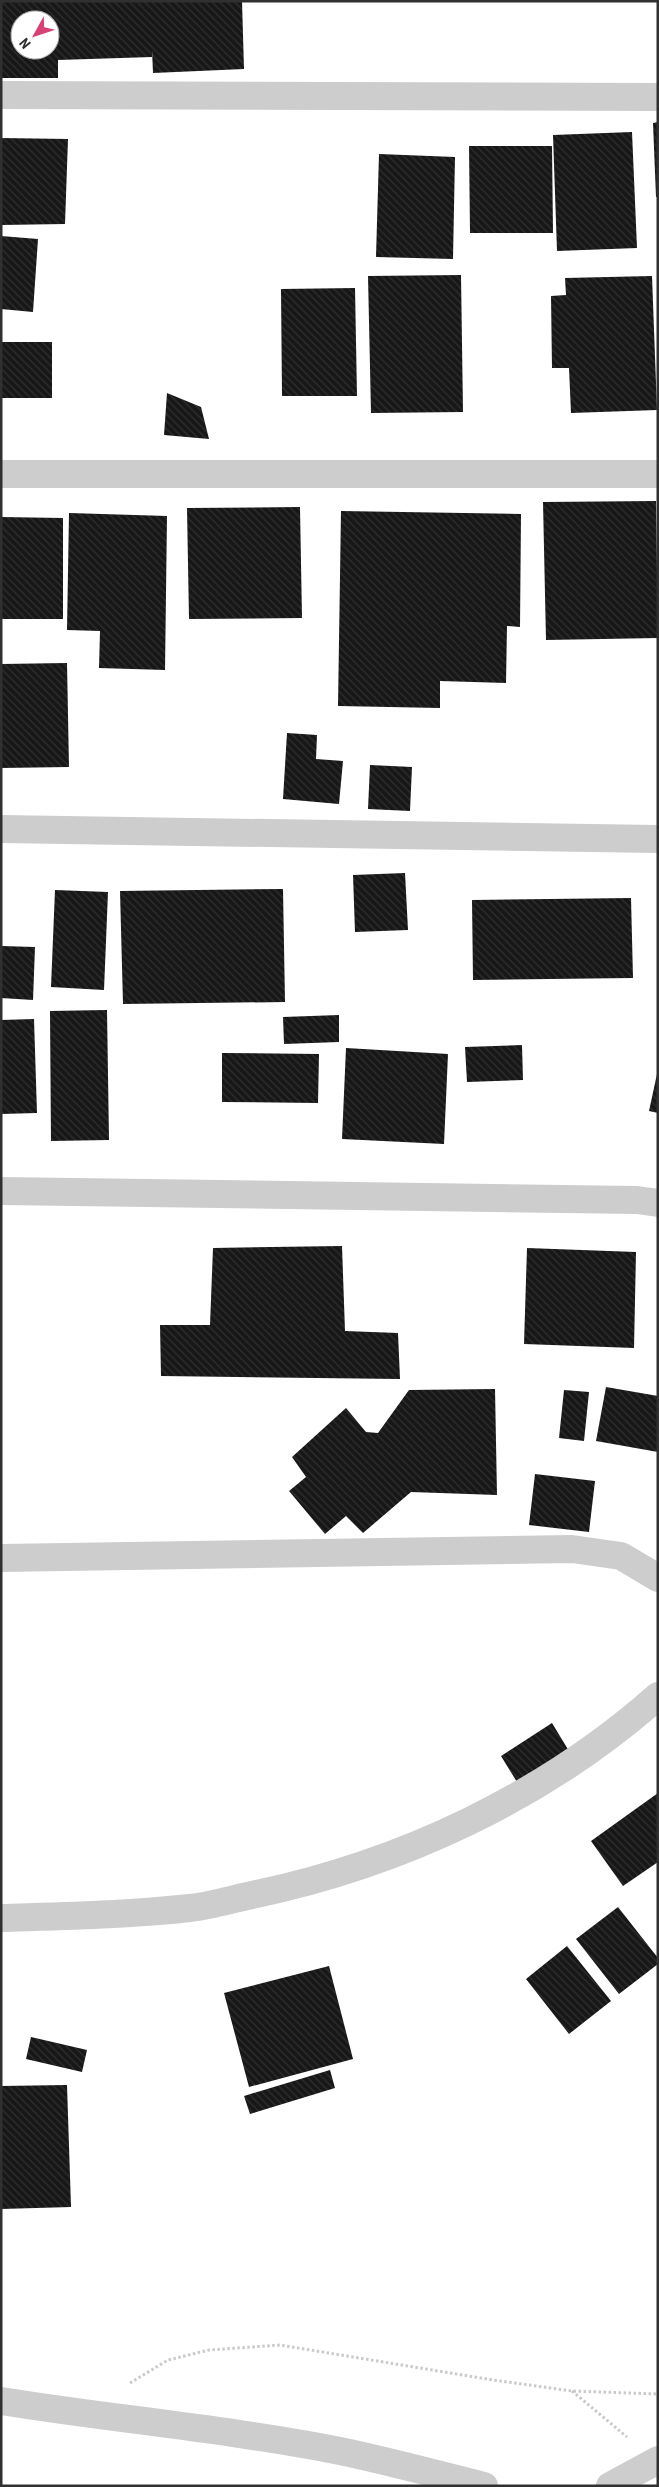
<svg xmlns="http://www.w3.org/2000/svg" width="659" height="2487" font-family="'Roboto Condensed',sans-serif">
	<style>
		.building { fill: url(#building-back-hatch); fill-rule: evenodd }
		.lines { fill: none; stroke-linecap: round; stroke-linejoin: round }
		.path { stroke: #cacaca; stroke-width: 3; stroke-dasharray: 2.5 2.5; stroke-linecap: butt }
		.minor { stroke: #cdcdcd; stroke-width: 28 }
		.tertiary { stroke: #cdcdcd; stroke-width: 28 }
	</style>
	<defs>
		<pattern id="building-back-hatch" width="6" height="6" patternUnits="userSpaceOnUse" patternTransform="scale(1.25)"><rect width="6" height="6" fill="#171717"/><path d="M-1 5l2 2M0 0l6 6M5-1l2 2" fill="none" stroke="#303030"/></pattern>
	</defs>
	<rect width="100%" height="100%" fill="#fff"/>
	<!-- building -->
	<path class="building" d="M 1,1 L 242,1 L 244,69 L 153,73 L 152,50 L 152,57 L 58,60 L 58,78 L 1,78 ZM 20,20 L 50,20 L 50,50 L 20,50 Z
		M 658,122 L 658,197 L 656,197 L 653,123 Z
		M 632,132 L 637,248 L 557,251 L 553,135 Z
		M 1,138 L 68,139 L 65,224 L 1,225 Z
		M 469,146 L 552,146 L 553,233 L 470,233 Z
		M 379,154 L 455,157 L 453,259 L 376,257 Z
		M 1,236 L 38,239 L 33,312 L 1,309 Z
		M 461,275 L 463,412 L 371,413 L 368,276 Z
		M 652,276 L 657,410 L 571,413 L 569,368 L 552,368 L 551,296 L 566,295 L 565,278 Z
		M 355,288 L 357,396 L 282,396 L 281,289 Z
		M 1,342 L 52,342 L 52,398 L 1,398 Z
		M 167,393 L 201,407 L 209,439 L 164,435 Z
		M 656,501 L 658,638 L 546,640 L 543,502 Z
		M 300,507 L 302,618 L 189,619 L 187,508 Z
		M 341,511 L 521,514 L 520,627 L 507,626 L 506,683 L 440,681 L 440,708 L 338,706 Z
		M 69,513 L 167,516 L 165,670 L 99,668 L 100,631 L 67,630 Z
		M 1,517 L 63,518 L 63,619 L 1,619 Z
		M 67,663 L 69,767 L 1,768 L 1,664 Z
		M 287,733 L 317,735 L 316,759 L 343,761 L 339,804 L 283,799 Z
		M 370,765 L 412,767 L 410,811 L 368,809 Z
		M 405,873 L 408,930 L 355,932 L 353,875 Z
		M 283,889 L 285,1002 L 123,1004 L 120,891 Z
		M 55,890 L 108,892 L 104,990 L 51,987 Z
		M 631,898 L 633,978 L 473,980 L 472,900 Z
		M 1,946 L 35,947 L 33,1000 L 1,998 Z
		M 107,1010 L 109,1140 L 51,1141 L 50,1011 Z
		M 339,1015 L 339,1042 L 284,1044 L 283,1017 Z
		M 34,1019 L 37,1113 L 1,1114 L 1,1020 Z
		M 522,1045 L 523,1080 L 467,1082 L 465,1047 Z
		M 346,1048 L 448,1054 L 444,1144 L 342,1139 Z
		M 222,1053 L 319,1054 L 318,1103 L 222,1102 Z
		M 657,1074 L 658,1074 L 658,1113 L 649,1111 Z
		M 342,1246 L 345,1331 L 398,1333 L 400,1379 L 161,1376 L 160,1325 L 210,1325 L 213,1248 Z
		M 527,1248 L 636,1252 L 634,1348 L 524,1344 Z
		M 606,1387 L 658,1396 L 658,1452 L 596,1441 Z
		M 495,1389 L 497,1495 L 411,1492 L 363,1533 L 346,1516 L 325,1534 L 289,1491 L 306,1477 L 292,1457 L 346,1408 L 366,1432 L 378,1433 L 409,1390 Z
		M 564,1390 L 589,1392 L 584,1441 L 559,1438 Z
		M 535,1474 L 595,1481 L 589,1532 L 529,1525 Z
		M 552,1723 L 569,1751 L 517,1782 L 501,1756 Z
		M 658,1793 L 658,1862 L 623,1886 L 591,1841 Z
		M 618,1907 L 658,1958 L 658,1964 L 619,1994 L 576,1939 Z
		M 567,1946 L 611,2001 L 569,2034 L 526,1979 Z
		M 329,1966 L 353,2059 L 249,2087 L 224,1993 Z
		M 31,2037 L 87,2050 L 82,2072 L 26,2059 Z
		M 330,2070 L 335,2088 L 250,2114 L 244,2096 Z
		M 67,2085 L 71,2207 L 1,2209 L 1,2086 Z"/>
	<g class="lines">
		<!-- path -->
		<path class="path" d="M 130,2383 L 168,2360 L 209,2350 L 280,2345 L 493,2380 L 572,2391 L 658,2394
			M 572,2391 L 627,2437"/>
		<!-- minor -->
		<path class="minor" d="M 1,95 L 658,97
			M 1,474 L 658,474
			M 1,829 L 658,839
			M 1,1191 L 637,1200 L 658,1203
			M 1,1558 L 572,1549 L 621,1556 L 658,1578
			M 1,1918 C 64,1916 127,1915 190,1908 C 211,1906 232,1899 252,1895 C 401,1864 544,1797 658,1696
			M 610,2486 L 658,2460"/>
		<!-- tertiary -->
		<path class="tertiary" d="M 1,2401 C 114,2419 228,2429 340,2451 C 388,2461 436,2474 484,2486"/>
	</g>
	<!-- border -->
	<rect width="659" height="2487" fill="none" stroke="#303030" stroke-width="5"/>
	<!-- north arrow -->
	<g transform="translate(35 35) rotate(230)"><circle r="24" fill="#ffffff" stroke="#acacac"/>
	<path d="M0-4L9 19L0 12L-9 19Z" fill="#d84174"/>
	<text y="-8" font-size="14" font-weight="bold" text-anchor="middle" fill="#303030">N</text>
	</g>
</svg>
